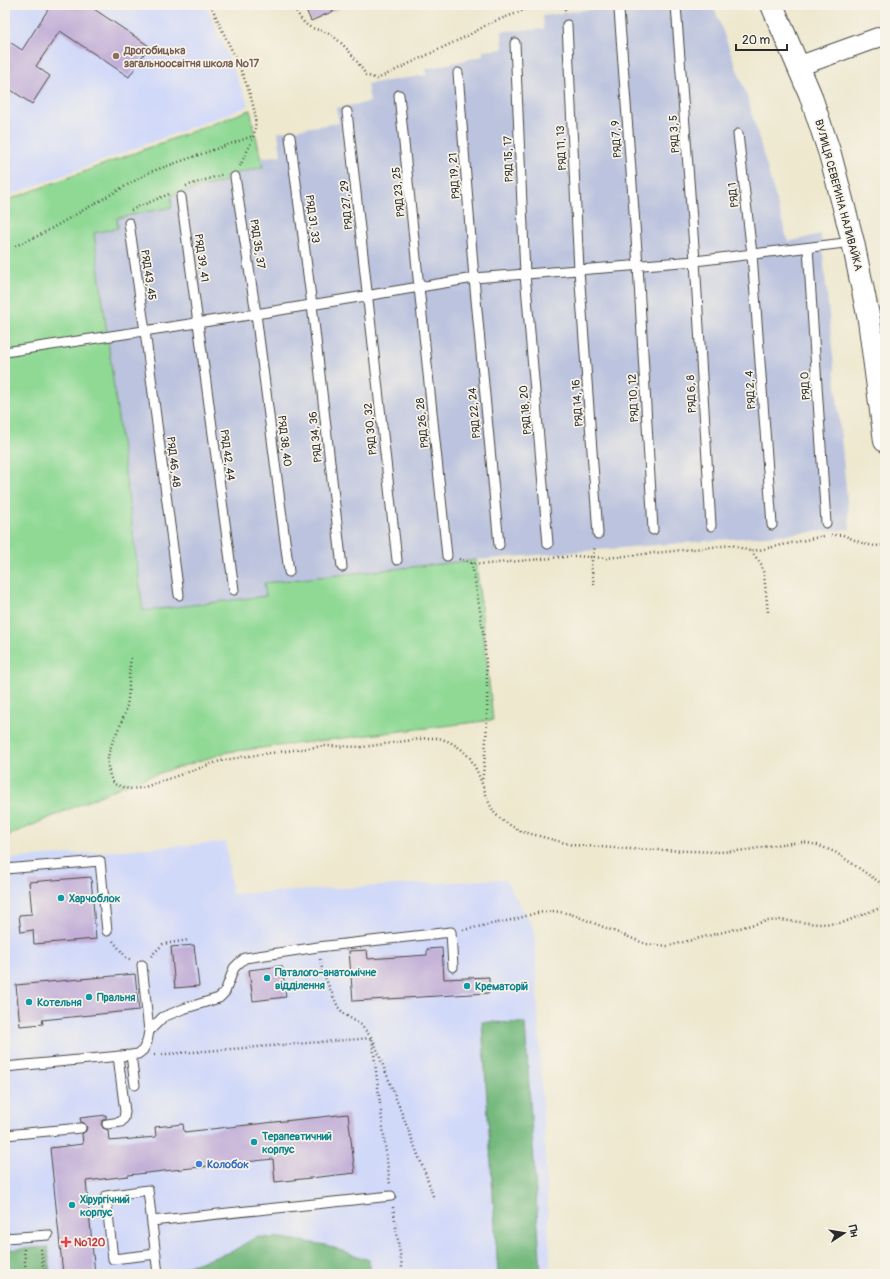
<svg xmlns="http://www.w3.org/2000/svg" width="890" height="1279" font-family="Pangolin,sans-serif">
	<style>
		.built { fill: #d1d9f9 }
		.industrial { fill: #bbc3de }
		.green { fill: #90d995; stroke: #5e8260 }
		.forest { fill: #74b97e; stroke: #507254 }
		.building { fill: #c2afd7 }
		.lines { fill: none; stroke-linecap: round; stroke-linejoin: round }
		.lane-casing { stroke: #484744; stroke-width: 11 }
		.street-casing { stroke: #484744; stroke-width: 21 }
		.secondary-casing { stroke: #484744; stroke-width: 24 }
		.path { stroke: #484744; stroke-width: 2.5; stroke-dasharray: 1 3; stroke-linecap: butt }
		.lane { stroke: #fff; stroke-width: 9 }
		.street { stroke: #fff; stroke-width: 19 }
		.secondary { stroke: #fff; stroke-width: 22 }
		.education-dot { fill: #8d6e63; stroke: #f7f3e8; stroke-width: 1.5 }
		.culture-dot { fill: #0f9aa8; stroke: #f7f3e8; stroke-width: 1.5 }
		.shop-dot { fill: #3f7fe0; stroke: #f7f3e8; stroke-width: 1.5 }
		.health-dot { fill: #e0444e; stroke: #f7f3e8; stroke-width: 1.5 }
		.labels { text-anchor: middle; stroke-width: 3.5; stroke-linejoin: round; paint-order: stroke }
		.education-label { font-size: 11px; font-weight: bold; fill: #785e54; stroke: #f7f3e8; text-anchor: start }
		.street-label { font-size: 11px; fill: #2b2b2b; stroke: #f7f3e8 }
		.culture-label { font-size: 11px; font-weight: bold; fill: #0d838f; stroke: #f7f3e8; text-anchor: start }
		.shop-label { font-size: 11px; font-weight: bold; fill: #366cbe; stroke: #f7f3e8; text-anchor: start }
		.health-label { font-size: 11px; font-weight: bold; fill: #be3a42; stroke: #f7f3e8; text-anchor: start }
	</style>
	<rect width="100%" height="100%" fill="#f7f3e8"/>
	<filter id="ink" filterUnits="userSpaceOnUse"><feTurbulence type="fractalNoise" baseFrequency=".025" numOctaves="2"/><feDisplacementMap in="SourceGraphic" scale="8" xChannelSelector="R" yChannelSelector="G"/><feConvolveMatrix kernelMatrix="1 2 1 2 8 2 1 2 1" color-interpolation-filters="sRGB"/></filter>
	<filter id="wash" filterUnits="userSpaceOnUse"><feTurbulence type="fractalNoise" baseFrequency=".012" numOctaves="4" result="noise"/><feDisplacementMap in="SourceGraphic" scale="16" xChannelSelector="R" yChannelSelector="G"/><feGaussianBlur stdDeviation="0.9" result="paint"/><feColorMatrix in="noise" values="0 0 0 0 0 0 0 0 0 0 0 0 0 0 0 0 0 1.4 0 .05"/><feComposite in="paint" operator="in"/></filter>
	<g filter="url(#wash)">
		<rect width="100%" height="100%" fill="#eee8cf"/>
		<!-- built -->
		<path class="built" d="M 5,5 L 206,5 L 249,106 L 5,197 Z
			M 226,842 L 232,894 L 505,879 L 534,929 L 551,1274 L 5,1274 L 5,859 Z"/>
		<!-- industrial -->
		<path class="industrial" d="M 607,5 L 713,5 L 747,96 L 788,242 L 821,234 L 850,529 L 476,560 L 265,583 L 266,596 L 143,611 L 94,232 L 118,228 L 117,218 L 172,207 L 171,195 L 226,181 L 225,176 L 263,167 L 261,158 L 281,155 L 278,132 L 339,123 L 336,108 L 370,102 L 367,84 L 427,75 L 426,69 L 483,56 L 483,51 L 503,49 L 502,31 L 544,29 L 543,16 L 607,7 Z"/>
		<!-- green -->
		<path class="green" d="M 250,110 L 263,167 L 225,176 L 226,181 L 171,195 L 172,207 L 117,218 L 118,228 L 94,233 L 143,611 L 266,596 L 264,583 L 476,560 L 493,720 L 228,752 L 134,781 L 5,837 L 5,201 Z"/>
		<!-- forest -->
		<path class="forest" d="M 482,1022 L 525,1023 L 541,1274 L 498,1274 Z
			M 256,1237 L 282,1238 L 326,1245 L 369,1260 L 371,1274 L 177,1274 L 179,1269 L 231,1252 Z
			M 48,1247 L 50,1274 L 7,1274 L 5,1250 Z"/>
		<g id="blocks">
			<!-- building -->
			<path class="building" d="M 51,5 L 88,5 L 149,46 L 129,77 L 60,31 L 36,66 L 50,76 L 32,104 L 5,86 L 5,39 L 22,50 Z
				M 304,5 L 347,5 L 311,21 Z
				M 91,877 L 96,939 L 34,944 L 33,930 L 21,932 L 19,915 L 32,914 L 29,882 Z
				M 194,945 L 199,986 L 175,988 L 171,947 Z
				M 442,948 L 444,979 L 489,977 L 489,993 L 353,1001 L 349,951 L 367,950 L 368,959 L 427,955 L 427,949 Z
				M 282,966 L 286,997 L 253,1001 L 249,970 Z
				M 135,974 L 139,1010 L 42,1020 L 43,1024 L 20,1026 L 16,985 Z
				M 348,1114 L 355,1173 L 275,1182 L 273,1159 L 128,1175 L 128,1176 L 86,1181 L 95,1274 L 63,1274 L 50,1148 L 83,1144 L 82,1134 L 86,1131 L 87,1127 L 84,1123 L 81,1122 L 80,1118 L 106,1115 L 106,1118 L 103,1120 L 101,1124 L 103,1128 L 108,1130 L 109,1141 L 156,1137 L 155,1127 L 183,1124 L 184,1132 Z"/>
		</g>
	</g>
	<g filter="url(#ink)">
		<use href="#blocks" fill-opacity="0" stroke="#484744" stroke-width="1"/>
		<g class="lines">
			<!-- lane casing -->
			<g class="lane-casing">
				<path id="lane" d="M 676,5 L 695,261 L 711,526
					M 619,10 L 638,265 L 653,530
					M 567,25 L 579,270 L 598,534
					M 515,43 L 525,274 L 548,544
					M 458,73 L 474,278 L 499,545
					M 399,95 L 447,556
					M 347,112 L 397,560
					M 738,134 L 752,254 L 772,525
					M 290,137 L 312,305 L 342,567
					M 235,177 L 256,314 L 289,572
					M 181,197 L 234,590
					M 129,223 L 145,331 L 179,595
					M 808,248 L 826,523
					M 5,352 L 256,314 L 474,278 L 695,261 L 853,242
					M 5,869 L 100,861 L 107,931
					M 142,965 L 149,1031
					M 131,1055 L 138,1054 L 143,1050 L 147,1042 L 149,1031 L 163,1017 L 183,1009 L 219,998 L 225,992 L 234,968 L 239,963 L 245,958 L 318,947 L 451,932 L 453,967
					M 5,1067 L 131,1055 L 135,1085
					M 107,1124 L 121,1122 L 124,1118 L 125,1112 L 118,1056
					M 5,1135 L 81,1128
					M 152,1221 L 391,1196
					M 5,1238 L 48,1235
					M 156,1254 L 113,1259 L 106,1196 L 148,1190 L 158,1274"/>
			</g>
			<!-- street casing -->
			<g class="street-casing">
				<path id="street" d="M 799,66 L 885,35"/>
			</g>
			<!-- secondary casing -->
			<g class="secondary-casing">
				<path id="secondary" d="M 772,5 L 810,94 L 830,154 L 853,242 L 869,320 L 885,441"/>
			</g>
			<!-- path -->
			<path class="path" d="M 211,5 C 223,36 260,98 255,129 C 254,139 244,157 240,166
				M 292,5 C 298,13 302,24 312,28 C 318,30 324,31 329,34 C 344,42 358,62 366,75 L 377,79 L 469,35 L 490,23 L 538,5
				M 564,5 L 566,13
				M 186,186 L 224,174
				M 131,210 L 169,194
				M 15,246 L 40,235 L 150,172 L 253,136
				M 831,535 L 843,535 L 864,544 L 875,546 L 885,545
				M 751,551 L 761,564 L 764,575 L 768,612
				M 459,559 L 472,563 L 487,564 L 574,556 L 606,558 L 732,545 L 750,551 L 759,550 L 824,536
				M 472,563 C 476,588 481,614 484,639 C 489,686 488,735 482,782
				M 594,585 L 591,566 L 595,546
				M 131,658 C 128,674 130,690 127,705 C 122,733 96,754 114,784 L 129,789 L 142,788 L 220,761 L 241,757 L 324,746 L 363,747 L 427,738 L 439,738 L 450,742 L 461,749 L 470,758 L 477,771 L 490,805 L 495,814 L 505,822 L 520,831 L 573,845 L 628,849 L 721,852 L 747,850 L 781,844 L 803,842 L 817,845 L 835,852 L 885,886
				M 463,930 L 516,919 L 536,913 L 554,911 L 571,914 L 646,944 L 668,946 L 767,921 L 781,920 L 818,924 L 842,923 L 874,910 L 885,907
				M 113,941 L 126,957 L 131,960
				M 151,956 L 163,944 L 189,940
				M 320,959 L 323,973 L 338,1007 L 344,1014 L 361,1025 L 372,1038
				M 374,1042 L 427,1178 L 434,1199
				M 154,1055 L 372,1038 L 390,1185
				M 393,1207 L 403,1274
				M 24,1249 L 26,1274
				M 41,1249 L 44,1274"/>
			<!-- lane -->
			<use href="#lane" class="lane"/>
			<!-- street -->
			<use href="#street" class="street"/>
			<!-- secondary -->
			<use href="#secondary" class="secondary"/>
		</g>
	</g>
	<!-- markers -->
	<circle class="education-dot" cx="116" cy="56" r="4"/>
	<g class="culture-dot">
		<circle cx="61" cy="898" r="4"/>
		<circle cx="267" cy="978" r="4"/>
		<circle cx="467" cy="986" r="4"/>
		<circle cx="89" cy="997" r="4"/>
		<circle cx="29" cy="1002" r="4"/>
		<circle cx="254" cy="1142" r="4"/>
		<circle cx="72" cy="1205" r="4"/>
	</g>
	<circle class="shop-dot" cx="199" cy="1164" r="4"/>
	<path class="health-dot" d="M64 1236h4v4h4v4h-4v4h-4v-4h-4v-4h4z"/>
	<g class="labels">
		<!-- education labels -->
		<g class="education-label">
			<text x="124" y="54">Дрогобицька<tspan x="124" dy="13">загальноосвітня школа №17</tspan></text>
		</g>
		<!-- street labels -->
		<g class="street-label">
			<text transform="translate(674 134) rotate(-94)" y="4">РЯД 3, 5</text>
			<text transform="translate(616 139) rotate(-94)" y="4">РЯД 7, 9</text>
			<text transform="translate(561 148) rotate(-93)" y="4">РЯД 11, 13</text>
			<text transform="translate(508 159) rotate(-92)" y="4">РЯД 15, 17</text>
			<text transform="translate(454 176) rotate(-94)" y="4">РЯД 19, 21</text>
			<text transform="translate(398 192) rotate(-96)" y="4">РЯД 23, 25</text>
			<text transform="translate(733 195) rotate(-97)" y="4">РЯД 1</text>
			<text transform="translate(839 195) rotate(75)" y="4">ВУЛИЦЯ СЕВЕРИНА НАЛИВАЙКА</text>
			<text transform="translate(346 205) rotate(-96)" y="4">РЯД 27, 29</text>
			<text transform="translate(313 219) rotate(82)" y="4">РЯД 31, 33</text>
			<text transform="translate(258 244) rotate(81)" y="4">РЯД 35, 37</text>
			<text transform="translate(202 258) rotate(82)" y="4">РЯД 39, 41</text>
			<text transform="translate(149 275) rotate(81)" y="4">РЯД 43, 45</text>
			<text transform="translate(805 386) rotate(-94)" y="4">РЯД 0</text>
			<text transform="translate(750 390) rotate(-94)" y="4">РЯД 2, 4</text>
			<text transform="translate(691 394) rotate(-93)" y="4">РЯД 6, 8</text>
			<text transform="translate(633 398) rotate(-93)" y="4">РЯД 10, 12</text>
			<text transform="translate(577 403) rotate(-94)" y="4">РЯД 14, 16</text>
			<text transform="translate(525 410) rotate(-95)" y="4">РЯД 18, 20</text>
			<text transform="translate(474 413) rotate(-95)" y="4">РЯД 22, 24</text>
			<text transform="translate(422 423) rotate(-96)" y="4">РЯД 26, 28</text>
			<text transform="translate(370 429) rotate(-96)" y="4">РЯД 30, 32</text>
			<text transform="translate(315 437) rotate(-96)" y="4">РЯД 34, 36</text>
			<text transform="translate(285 441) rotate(83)" y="4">РЯД 38, 40</text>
			<text transform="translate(228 455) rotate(82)" y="4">РЯД 42, 44</text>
			<text transform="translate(174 462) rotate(83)" y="4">РЯД 46, 48</text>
		</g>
		<!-- culture labels -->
		<g class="culture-label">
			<text x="69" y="902">Харчоблок</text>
			<text x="275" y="976">Паталого-анатомічне<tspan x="275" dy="13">відділення</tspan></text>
			<text x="475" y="990">Крематорій</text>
			<text x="97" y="1001">Пральня</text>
			<text x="37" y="1006">Котельня</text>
			<text x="262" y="1140">Терапевтичний<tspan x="262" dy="13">корпус</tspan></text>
			<text x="80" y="1203">Хірургічний<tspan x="80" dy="13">корпус</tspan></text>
		</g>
		<!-- shop labels -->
		<g class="shop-label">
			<text x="207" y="1168">Колобок</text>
		</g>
		<!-- health labels -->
		<g class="health-label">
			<text x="74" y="1246">№120</text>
		</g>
	</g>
	<!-- margin -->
	<rect width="890" height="1279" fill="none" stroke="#f7f3e8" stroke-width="20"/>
	<!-- north arrow -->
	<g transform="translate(844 1233) rotate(78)" stroke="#f7f3e8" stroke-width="3" paint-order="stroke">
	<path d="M0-3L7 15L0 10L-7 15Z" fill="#2b2b2b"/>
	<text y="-6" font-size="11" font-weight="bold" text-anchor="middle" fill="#2b2b2b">Пн</text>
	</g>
	<!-- scale -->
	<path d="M736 44v6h51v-6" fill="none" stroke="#2b2b2b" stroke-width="2"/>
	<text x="742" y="44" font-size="12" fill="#2b2b2b" stroke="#f7f3e8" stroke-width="3" paint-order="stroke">20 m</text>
</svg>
